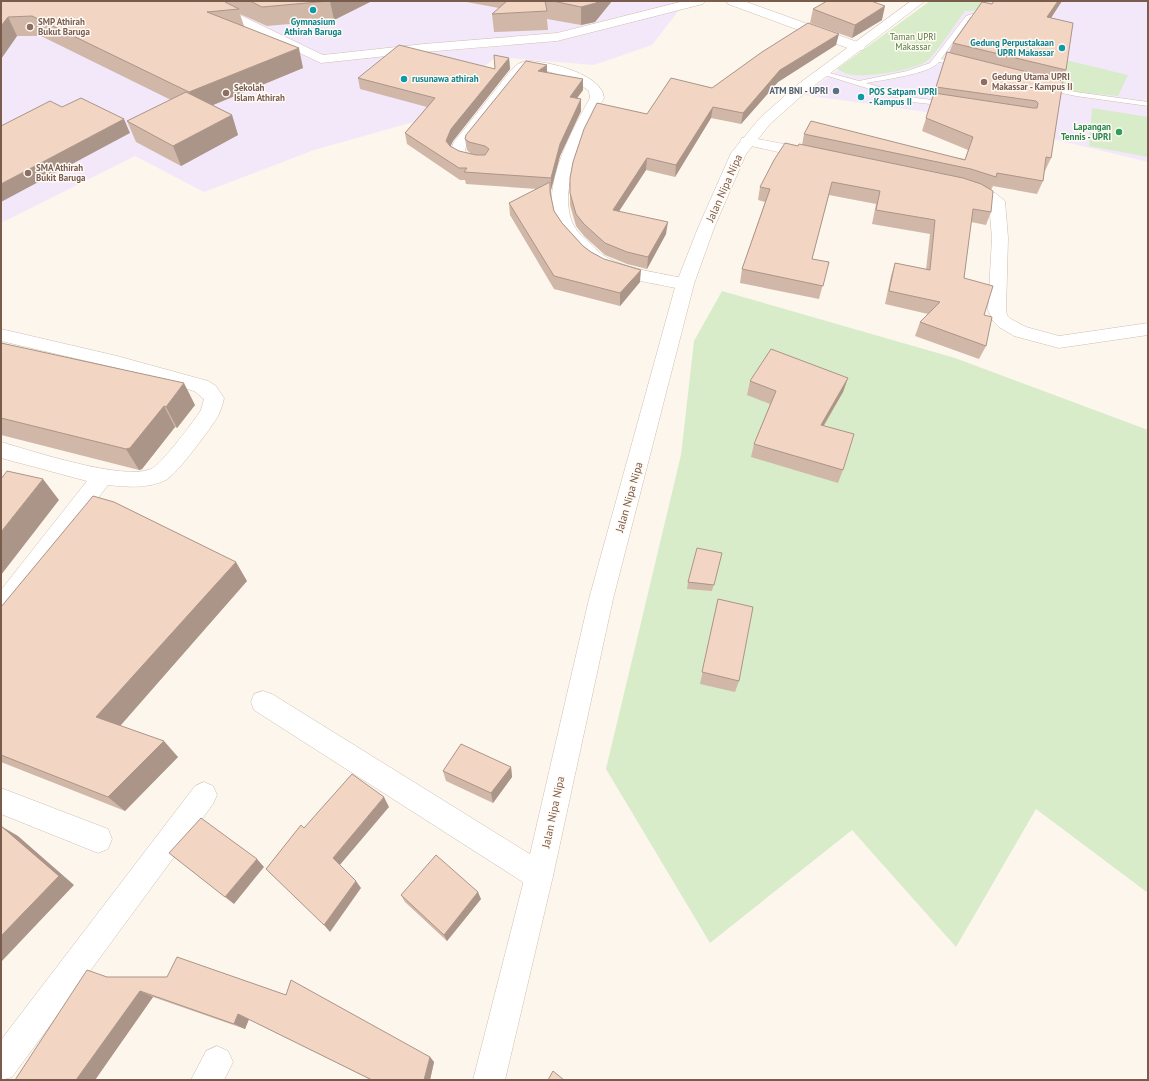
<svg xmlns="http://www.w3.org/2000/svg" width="1149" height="1081" font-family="'PT Sans',sans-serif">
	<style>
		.education { fill: #f3e8fa }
		.green { fill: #d8ecc9 }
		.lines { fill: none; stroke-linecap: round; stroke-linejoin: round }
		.service-casing { stroke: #d1beb0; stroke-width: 1 }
		.minor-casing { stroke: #d1beb0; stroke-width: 1 }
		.tertiary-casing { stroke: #d1beb0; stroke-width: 1 }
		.service { fill: #fff; fill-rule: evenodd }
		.minor { fill: #fff; fill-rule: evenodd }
		.tertiary { fill: #fff; fill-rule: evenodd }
		.wall { fill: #d1b7a8 }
		.shaded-wall { fill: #aa9588 }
		.building { fill: #f3d5c3; stroke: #aa9588 }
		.culture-dot { fill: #0f9aa8; stroke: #fffaf3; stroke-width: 1.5 }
		.education-dot { fill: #8d6e63; stroke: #fffaf3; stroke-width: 1.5 }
		.service-dot { fill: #5c6f8a; stroke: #fffaf3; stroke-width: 1.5 }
		.leisure-dot { fill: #2e9e5b; stroke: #fffaf3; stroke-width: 1.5 }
		.labels { text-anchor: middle; stroke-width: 3; stroke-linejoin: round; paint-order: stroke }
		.far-education-label { font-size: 9px; font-weight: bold; fill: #785e54; stroke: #fffaf3; text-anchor: start }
		.far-culture-label { font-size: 9px; font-weight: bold; fill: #0d838f; stroke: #fffaf3; text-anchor: start }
		.far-park-label { font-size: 9px; fill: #537a41; stroke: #fffaf3 }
		.far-service-label { font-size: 9px; font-weight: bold; fill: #4e5e75; stroke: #fffaf3; text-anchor: end }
		.far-leisure-label { font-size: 9px; font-weight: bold; fill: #27864d; stroke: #fffaf3; text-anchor: end }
		.street-label { font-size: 11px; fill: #7a5c4d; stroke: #fffaf3 }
	</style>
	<rect width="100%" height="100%" fill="#fdf6ec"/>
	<!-- education -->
	<path class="education" d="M 1,1 L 686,1 L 652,45 L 594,65 L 496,57 L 417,121 L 314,150 L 204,192 L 135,156 L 1,223 Z
		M 930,1 L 1148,1 L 1148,162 L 963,117 L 804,95 Z"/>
	<!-- green -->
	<path class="green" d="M 930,1 L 991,1 L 986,8 L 971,11 L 965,11 C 956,23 937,53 927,61 C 915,70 870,77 854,75 C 848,75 843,72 837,69 Z
		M 1037,53 L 1128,75 L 1118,96 L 1076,92 L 1021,78 Z
		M 1092,108 L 1148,117 L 1148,157 L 1089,146 Z
		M 722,291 L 955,358 L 1148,430 L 1148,893 L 1036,809 L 956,947 L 852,830 L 710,943 L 606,769 L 681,455 L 694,341 Z"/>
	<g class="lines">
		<!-- service casing -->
		<g class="service-casing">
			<path id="service" d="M 996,1 L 1003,1 L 995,10 L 970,18 L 941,59 L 963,63 L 963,67 L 939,62 C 930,74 882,80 866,83 L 916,98 L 949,102 L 949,106 L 912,102 L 818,73 L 822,71 L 859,81 L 907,71 L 930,63 L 966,16 L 987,9 Z
				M 1043,85 L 1076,92 L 1148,102 L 1148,106 L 1076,96 L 1043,89 Z"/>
		</g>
		<!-- minor casing -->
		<g class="minor-casing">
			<path id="minor" d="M 684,1 L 705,1 L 703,4 L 557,41 L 424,52 L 321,63 L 232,21 L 230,18 L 232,15 L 240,15 L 323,55 L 424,44 L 557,33 Z
				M 726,1 L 744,1 L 863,44 L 865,47 L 863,50 L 853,50 L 728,4 Z
				M 526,61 C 545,60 603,74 604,98 C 587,128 559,184 571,219 C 574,230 584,238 592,245 C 596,249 600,254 606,257 C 632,271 663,273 691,280 L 694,284 L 691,288 L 685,290 C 655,283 621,280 594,265 C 587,261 581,254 576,248 C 567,240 558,230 554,219 C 543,183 573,128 590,98 L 589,91 C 573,78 549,69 528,69 L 522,75 L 466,146 L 465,151 L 470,155 L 486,159 L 489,162 L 486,165 C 476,168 456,163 449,153 L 454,142 L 512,69 L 518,64 Z
				M 747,137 L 810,149 L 815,151 L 818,154 L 815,157 L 810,159 L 742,144 L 740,141 L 742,138 Z
				M 965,183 L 995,193 L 1005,201 L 1008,238 L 1006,310 L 1007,315 L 1011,319 L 1026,327 L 1059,336 L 1148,323 L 1148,335 L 1059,348 L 1014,336 L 999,327 L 993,321 L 988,310 L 992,238 L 989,203 L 983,199 L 959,191 L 957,188 L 959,185 Z
				M 1,329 L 117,356 L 208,381 L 216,386 L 224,398 C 223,404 221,410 218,416 C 212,427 176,475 166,480 C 147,489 127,487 108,485 L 9,614 L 1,617 L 1,590 L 87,481 L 1,458 L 1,442 C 32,451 123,481 151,469 C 161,465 189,427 197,416 L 201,410 L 204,399 L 194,391 L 117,368 L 1,341 Z
				M 263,691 L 272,694 L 549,866 L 553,876 L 549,886 L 539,890 L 529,886 L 254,710 L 251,702 L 254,694 Z
				M 204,782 L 213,786 L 217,795 L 213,804 L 12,1077 L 1,1080 L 1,1040 L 195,786 Z
				M 1,788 L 108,829 L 112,839 L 108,849 L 98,853 L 1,814 Z
				M 217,1046 L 228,1051 L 233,1062 L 224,1080 L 191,1080 L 206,1051 Z"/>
		</g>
		<!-- tertiary casing -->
		<g class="tertiary-casing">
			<path id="tertiary" d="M 911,1 L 925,1 L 807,91 L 770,124 L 746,154 L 714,228 L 694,284 L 613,599 L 553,876 L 505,1080 L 473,1080 L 525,876 L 589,599 L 676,284 L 698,228 L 731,153 L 760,118 L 797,85 Z"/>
		</g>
		<!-- service -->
		<use href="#service" class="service"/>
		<!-- minor -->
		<use href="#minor" class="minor"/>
		<!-- tertiary -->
		<use href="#tertiary" class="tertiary"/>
	</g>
	<!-- wall -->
	<path class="wall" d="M 1,1 L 372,1 L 334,20 L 267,26 L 240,14 L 244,26 L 303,68 L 213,105 L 232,115 L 238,135 L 181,166 L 136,142 L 127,121 L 171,100 L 41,36 L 17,36 L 1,59 Z
		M 461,1 L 612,1 L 595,22 L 581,25 L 547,19 L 548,30 L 494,32 L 492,14 L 499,8 Z
		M 994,1 L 1062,1 L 1051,18 L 1066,70 L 1061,80 L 1051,158 L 1045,171 L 1045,170 L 1043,181 L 1037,194 L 993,186 L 991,190 L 991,212 L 986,225 L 971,222 L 964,278 L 984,315 L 986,346 L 979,359 L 915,336 L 920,322 L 928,314 L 885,304 L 891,276 L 895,263 L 926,270 L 930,234 L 872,224 L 876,204 L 829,195 L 812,259 L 829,262 L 819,299 L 740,283 L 742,269 L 765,202 L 758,200 L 760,187 L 798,146 L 802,145 L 804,134 L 965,159 L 968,150 L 922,131 L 947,52 L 949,53 L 953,43 L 992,4 Z
		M 813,9 L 882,20 L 852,38 L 810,23 Z
		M 836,45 L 778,82 L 741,124 L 711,118 L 675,177 L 646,170 L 619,211 L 666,234 L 647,269 L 627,264 L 605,255 L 584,236 L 576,226 L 570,205 L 570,193 L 647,114 L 712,88 Z
		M 509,58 L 510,69 L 453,141 L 450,146 L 459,151 L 477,155 L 471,154 L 467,150 L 465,139 L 547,73 L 583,79 L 583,90 L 577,98 L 581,99 L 581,111 L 560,156 L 551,190 L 551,196 L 554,211 L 562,223 L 583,246 L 591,252 L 640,282 L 620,306 L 554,289 L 510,215 L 509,203 L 537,189 L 466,184 L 465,180 L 460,180 L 407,144 L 405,133 L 427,107 L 360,89 L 358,78 L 495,69 Z
		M 1,343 L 195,405 L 177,428 L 175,427 L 142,469 L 139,470 L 1,435 Z
		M 848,378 L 843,392 L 824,426 L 843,470 L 838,483 L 751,457 L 754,444 L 770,404 L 747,395 L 750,381 Z
		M 722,553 L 712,591 L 687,589 L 688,582 Z
		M 247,581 L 120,726 L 178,757 L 125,811 L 1,762 L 1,607 Z
		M 718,599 L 739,681 L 735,692 L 700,684 Z
		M 511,767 L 512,777 L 493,803 L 446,781 L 443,771 Z
		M 401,895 L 481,899 L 447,941 L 405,902 Z
		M 107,977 L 430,1057 L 434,1062 L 430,1080 L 371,1080 L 249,1019 L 245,1029 L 153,997 L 95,1080 L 15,1080 Z"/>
	<!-- shaded-wall -->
	<path class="shaded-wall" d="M 330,1 L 372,1 L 334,20 Z
		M 597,1 L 612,1 L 595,22 L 581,25 L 581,7 Z
		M 1058,1 L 1062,1 L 1041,33 L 1047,17 Z
		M 885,6 L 882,20 L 852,38 L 855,25 Z
		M 8,17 L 17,36 L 1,59 L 1,26 Z
		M 839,34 L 836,45 L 778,82 L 741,124 L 743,113 L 780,70 Z
		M 299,48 L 303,68 L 196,112 L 189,92 Z
		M 509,58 L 510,69 L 453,141 L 448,152 L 446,141 L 451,129 Z
		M 547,65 L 547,76 L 538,71 Z
		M 583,79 L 583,90 L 570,108 L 570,97 Z
		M 581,99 L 581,111 L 560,156 L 551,190 L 551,178 L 560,144 Z
		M 713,107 L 711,118 L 675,177 L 676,165 Z
		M 232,115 L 238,135 L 181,166 L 173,146 Z
		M 124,119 L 130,133 L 1,202 L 1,184 Z
		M 647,158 L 646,170 L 612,222 L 613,210 Z
		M 668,222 L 666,234 L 647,269 L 648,257 Z
		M 641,270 L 640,282 L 620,306 L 620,293 Z
		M 848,378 L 843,392 L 816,438 L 821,425 Z
		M 184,383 L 195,405 L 177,428 L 166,407 Z
		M 164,406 L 175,427 L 142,469 L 139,470 L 126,449 Z
		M 43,479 L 59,500 L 1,575 L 1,532 Z
		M 236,562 L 247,581 L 113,734 L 96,717 Z
		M 164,741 L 178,757 L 125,811 L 108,797 Z
		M 511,767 L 512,777 L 493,803 L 491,793 Z
		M 384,797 L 389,807 L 339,866 L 333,858 Z
		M 1,826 L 18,836 L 74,885 L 1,962 Z
		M 257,859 L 264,867 L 234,904 L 225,897 Z
		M 356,881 L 361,888 L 330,932 L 324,925 Z
		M 478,892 L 481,899 L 447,941 L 444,935 Z
		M 140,991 L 153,997 L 95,1080 L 76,1080 Z
		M 238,1014 L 249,1019 L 245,1029 L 234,1024 Z
		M 430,1057 L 434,1062 L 430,1080 L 424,1080 Z"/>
	<!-- building -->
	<path class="building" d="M 1,1 L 224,1 L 225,2 L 239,9 L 207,12 L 299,48 L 189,92 L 32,16 L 8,17 L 1,26 Z
		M 250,1 L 329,1 L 262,7 Z
		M 507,1 L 545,1 L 547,11 L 492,14 Z
		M 553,1 L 597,1 L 596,3 L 581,7 Z
		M 827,1 L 871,1 L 885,6 L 855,25 L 813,9 Z
		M 994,1 L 1058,1 L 1047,17 L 1073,23 L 1066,70 L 953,43 L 982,2 L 992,4 Z
		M 808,23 L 839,34 L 780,70 L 743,113 L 713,107 L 676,165 L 647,158 L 613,210 L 668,222 L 648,257 L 627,252 L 605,243 L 584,224 L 576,214 L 570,193 L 570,178 L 573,162 L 584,129 L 597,103 L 647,114 L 671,78 L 712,88 L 762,52 Z
		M 399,45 L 495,69 L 494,55 L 509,58 L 451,129 L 446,141 L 450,146 L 459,151 L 476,155 L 485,155 L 489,149 L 485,146 L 469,142 L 465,139 L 466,135 L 526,61 L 547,65 L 538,71 L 583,79 L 570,97 L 581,99 L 560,144 L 551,178 L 464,172 L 467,168 L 459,168 L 405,133 L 435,98 L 358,78 Z
		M 947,52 L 1063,81 L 1051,158 L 1046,157 L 1043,181 L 997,173 L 996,177 L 971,169 L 804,134 L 811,121 L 965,160 L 973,137 L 926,118 L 934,93 L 1033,108 L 1037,108 L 1038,103 L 1036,101 L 936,87 Z
		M 186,92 L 232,115 L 173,146 L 127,121 Z
		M 81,98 L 124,119 L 1,184 L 1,126 L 50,101 L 62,107 Z
		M 785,143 L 798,146 L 799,144 L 963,178 L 981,184 L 993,191 L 991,212 L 973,209 L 964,278 L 993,286 L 984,315 L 992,317 L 986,346 L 920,322 L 940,302 L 889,291 L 895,263 L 930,270 L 935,220 L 876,210 L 880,191 L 832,182 L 812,259 L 829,262 L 823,286 L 742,269 L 770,189 L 760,187 L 774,160 Z
		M 550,182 L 550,192 L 554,211 L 562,223 L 583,246 L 591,252 L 604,259 L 641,270 L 620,293 L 554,276 L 509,203 Z
		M 1,343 L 184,383 L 166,407 L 164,406 L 130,448 L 126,449 L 1,418 Z
		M 771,349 L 848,378 L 821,425 L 854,434 L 843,470 L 754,444 L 776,391 L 750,381 Z
		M 7,471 L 43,479 L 1,532 L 1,479 Z
		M 93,496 L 114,502 L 236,562 L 96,717 L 164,741 L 108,797 L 1,755 L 1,607 Z
		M 697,548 L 722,553 L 714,585 L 688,582 Z
		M 718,599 L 753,607 L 739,681 L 702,672 Z
		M 461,744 L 511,767 L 491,793 L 443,771 Z
		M 352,774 L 384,797 L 333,858 L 356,881 L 324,925 L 266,869 L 301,825 L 304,828 Z
		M 201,818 L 257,859 L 225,897 L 169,853 Z
		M 1,826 L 59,876 L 1,936 Z
		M 436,855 L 478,892 L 444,935 L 401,895 Z
		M 177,957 L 286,995 L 291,980 L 430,1057 L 424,1080 L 372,1080 L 238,1014 L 234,1024 L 140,991 L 76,1080 L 15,1080 L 87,970 L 107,977 L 167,977 Z
		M 553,1071 L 564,1080 L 548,1080 Z"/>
	<!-- markers -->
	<g class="culture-dot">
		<circle cx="313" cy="10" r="4"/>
		<circle cx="1062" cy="48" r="4"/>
		<circle cx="404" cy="79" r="4"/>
		<circle cx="861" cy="97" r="4"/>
	</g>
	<g class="education-dot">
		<circle cx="30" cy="27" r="4"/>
		<circle cx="984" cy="82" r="4"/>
		<circle cx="226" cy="93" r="4"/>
		<circle cx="28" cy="173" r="4"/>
	</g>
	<circle class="service-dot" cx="836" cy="91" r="4"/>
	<circle class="leisure-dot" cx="1119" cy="132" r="4"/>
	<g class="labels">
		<!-- far-education labels -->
		<g class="far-education-label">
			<text x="38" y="25">SMP Athirah<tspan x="38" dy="10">Bukut Baruga</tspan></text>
			<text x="992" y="80">Gedung Utama UPRI<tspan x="992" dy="10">Makassar - Kampus II</tspan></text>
			<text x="234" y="91">Sekolah<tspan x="234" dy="10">Islam Athirah</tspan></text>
			<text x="36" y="171">SMA Athirah<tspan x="36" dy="10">Bukit Baruga</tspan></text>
		</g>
		<!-- far-culture labels -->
		<g class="far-culture-label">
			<text x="313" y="25" text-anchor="middle">Gymnasium<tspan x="313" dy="10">Athirah Baruga</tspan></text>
			<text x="1054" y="46" text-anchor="end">Gedung Perpustakaan<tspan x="1054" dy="10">UPRI Makassar</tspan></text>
			<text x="412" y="82">rusunawa athirah</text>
			<text x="869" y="95">POS Satpam UPRI<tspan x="869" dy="10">- Kampus II</tspan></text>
		</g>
		<!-- far-park labels -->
		<g class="far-park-label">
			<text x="913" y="40">Taman UPRI<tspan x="913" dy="10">Makassar</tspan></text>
		</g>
		<!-- far-service labels -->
		<g class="far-service-label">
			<text x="828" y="94">ATM BNI - UPRI</text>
		</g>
		<!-- far-leisure labels -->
		<g class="far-leisure-label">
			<text x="1111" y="130">Lapangan<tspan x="1111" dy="10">Tennis - UPRI</tspan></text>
		</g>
		<!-- street labels -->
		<g class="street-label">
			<text transform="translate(724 188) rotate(-66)" y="4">Jalan Nipa Nipa</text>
			<text transform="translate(629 497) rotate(-74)" y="4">Jalan Nipa Nipa</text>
			<text transform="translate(553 812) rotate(-78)" y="4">Jalan Nipa Nipa</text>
		</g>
	</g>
	<!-- border -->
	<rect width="1149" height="1081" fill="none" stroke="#7a5c4d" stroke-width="4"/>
</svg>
